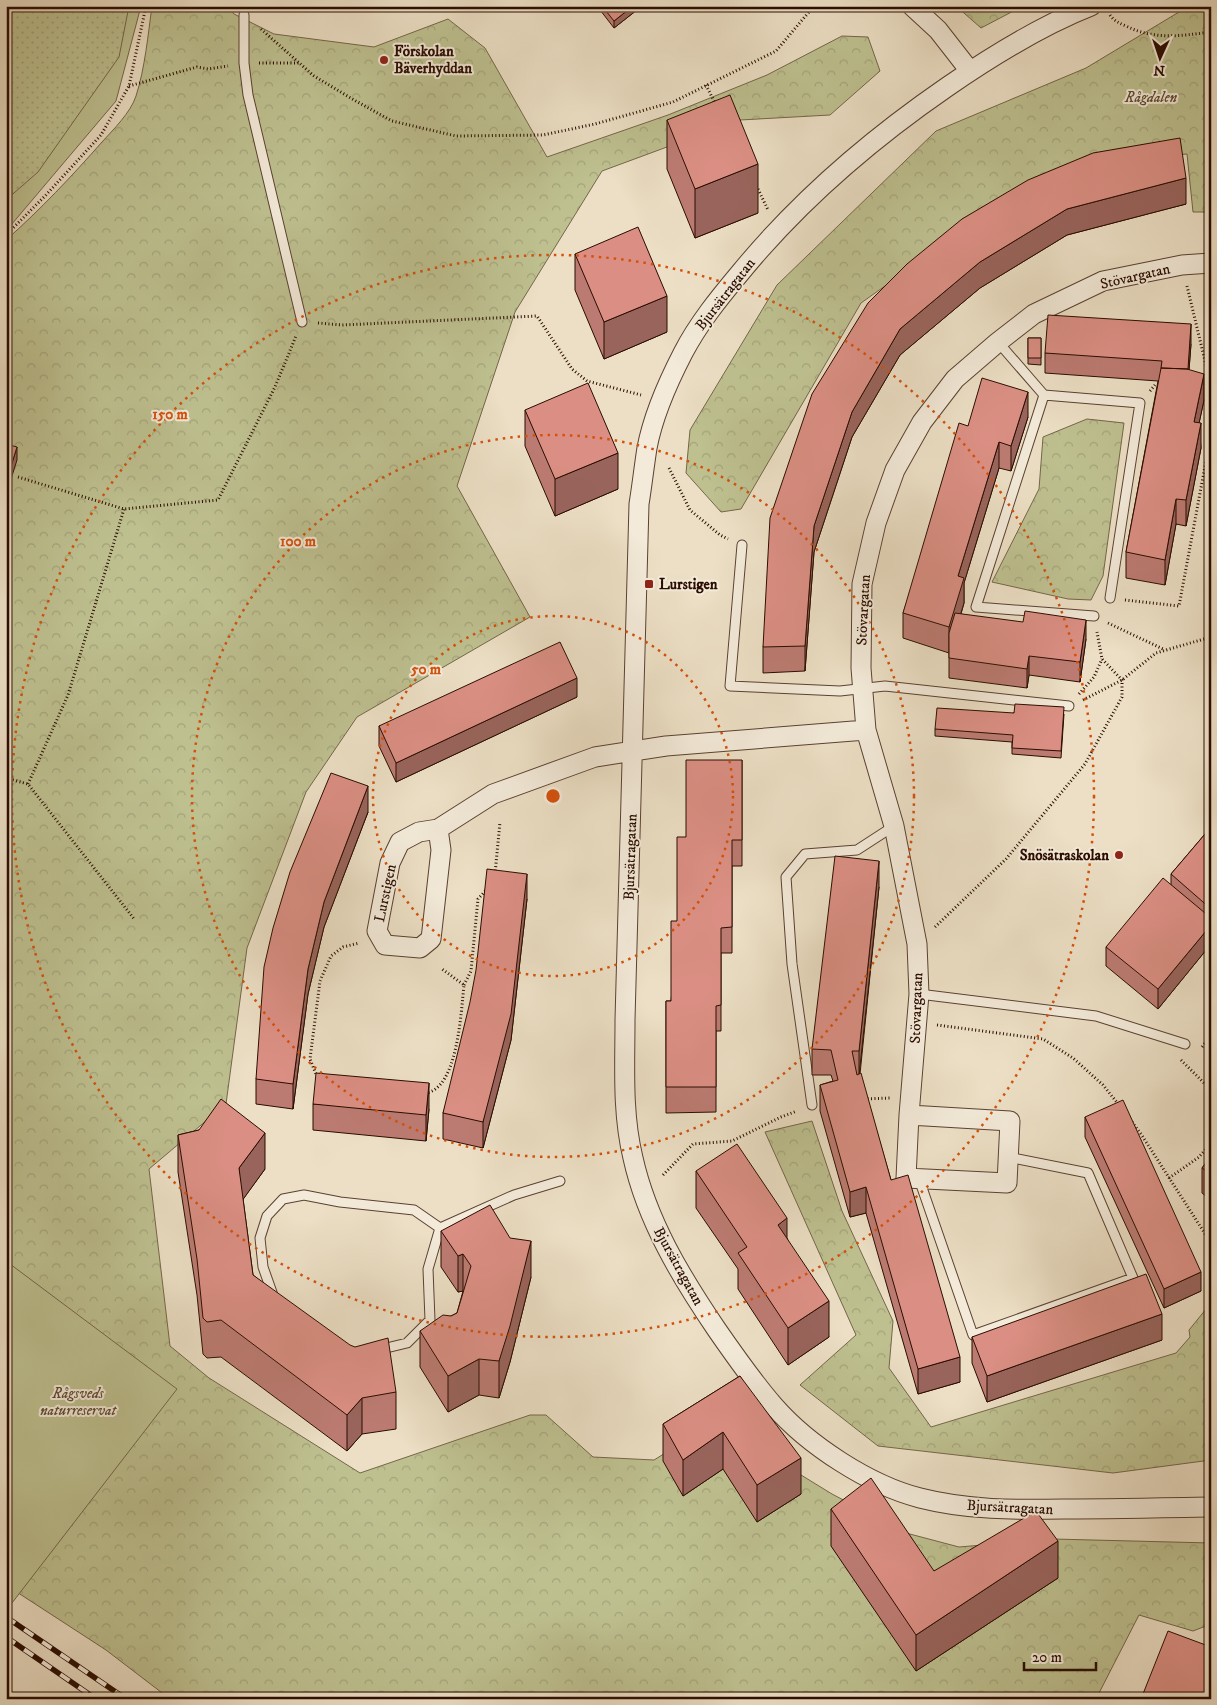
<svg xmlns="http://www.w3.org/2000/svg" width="1217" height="1705" font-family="'IM FELL DW Pica',serif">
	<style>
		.forest { fill: url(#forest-crowns); stroke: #746648 }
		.park { fill: #bec090; stroke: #746648 }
		.garden { fill: url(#garden-dots); stroke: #746648 }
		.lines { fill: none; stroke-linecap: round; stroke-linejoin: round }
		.service-casing { stroke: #5a4131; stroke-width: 11 }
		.minor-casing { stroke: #5a4131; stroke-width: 21 }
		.path { stroke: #2a0c00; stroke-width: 3; stroke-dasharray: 1 2.5; stroke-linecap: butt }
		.service { stroke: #f3ead9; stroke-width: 9 }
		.minor { stroke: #f3ead9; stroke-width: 19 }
		.rail-casing { stroke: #2a0c00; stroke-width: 5.5 }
		.rail { stroke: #f3ead9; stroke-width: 4; stroke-dasharray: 11; stroke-linecap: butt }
		.wall { fill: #bc7b72; stroke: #2a0c00 }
		.shaded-wall { fill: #99645c; stroke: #2a0c00 }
		.building { fill: #db8f84; stroke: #2a0c00 }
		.ring { fill: none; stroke: #d5510b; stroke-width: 2.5; stroke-dasharray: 2.5 5 }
		.poi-dot { fill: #8f2418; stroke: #f3ead9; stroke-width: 2 }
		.labels { text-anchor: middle; stroke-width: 4; stroke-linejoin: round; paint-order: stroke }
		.poi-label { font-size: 15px; font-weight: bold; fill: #2a0c00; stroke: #f3ead9; text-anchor: start }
		.park-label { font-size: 15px; font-style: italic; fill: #5e4b32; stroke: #f3ead9 }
		.street-label { font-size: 15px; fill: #2a0c00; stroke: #f3ead9 }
		.centre { fill: #d5510b; stroke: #f3ead9; stroke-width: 2.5 }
		.ring-label { font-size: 15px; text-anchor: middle; font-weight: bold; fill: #d5510b; stroke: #f3ead9; stroke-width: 4; stroke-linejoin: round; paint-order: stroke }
	</style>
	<defs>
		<pattern id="forest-crowns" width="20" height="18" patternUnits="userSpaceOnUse" patternTransform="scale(1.25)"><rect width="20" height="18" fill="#bec090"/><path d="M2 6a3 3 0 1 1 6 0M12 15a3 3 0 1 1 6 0" fill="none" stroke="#a3a47a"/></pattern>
		<pattern id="garden-dots" width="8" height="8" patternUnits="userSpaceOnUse" patternTransform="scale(1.25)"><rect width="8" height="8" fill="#bec090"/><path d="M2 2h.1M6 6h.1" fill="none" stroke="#a3a47a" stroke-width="1.8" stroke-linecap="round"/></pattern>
	</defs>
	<rect width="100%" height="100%" fill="#ecdfc5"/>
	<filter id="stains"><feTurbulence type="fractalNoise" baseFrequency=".004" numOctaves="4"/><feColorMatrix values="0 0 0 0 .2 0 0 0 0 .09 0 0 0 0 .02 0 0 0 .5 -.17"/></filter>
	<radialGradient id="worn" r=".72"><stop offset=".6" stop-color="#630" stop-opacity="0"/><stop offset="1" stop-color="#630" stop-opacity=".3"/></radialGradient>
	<!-- forest -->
	<path class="forest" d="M 152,6 L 227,6 L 234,14 L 274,34 L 374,47 L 448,19 L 485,48 L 547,157 L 668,115 L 767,75 L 842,36 L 868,37 L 880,71 L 830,115 L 740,120 L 602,171 L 515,312 L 457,486 L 530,617 L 357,717 L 306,792 L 247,948 L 226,1104 L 149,1169 L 170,1346 L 209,1378 L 360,1473 L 530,1415 L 546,1415 L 593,1457 L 654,1460 L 725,1416 L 757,1448 L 832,1494 L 906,1533 L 959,1547 L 1053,1539 L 1211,1543 L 1211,1624 L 1193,1631 L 1139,1615 L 1098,1695 L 1087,1699 L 170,1699 L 106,1650 L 6,1585 L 6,240 C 40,210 72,176 102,142 C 113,130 131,112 136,96 C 145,68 148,35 152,6 Z
		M 956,6 L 1023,6 L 981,28 Z
		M 1189,6 L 1211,6 L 1211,212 L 1193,212 L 1187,154 L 1111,160 L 1010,197 L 861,303 L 741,509 L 721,512 L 686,473 L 690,430 L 777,285 L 936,131 L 1086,68 Z
		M 1087,419 L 1124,423 L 1103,576 L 1091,600 L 1068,599 L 992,582 L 1039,489 L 1043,437 Z
		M 812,1121 L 842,1211 L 893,1321 L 889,1368 L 931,1427 L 1176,1353 L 1190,1337 L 1189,1330 L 1211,1303 L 1211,1384 L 1209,1386 L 1211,1395 L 1211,1460 L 1113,1473 L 878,1446 L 800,1385 L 856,1335 L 765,1132 Z"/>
	<!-- park -->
	<path class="park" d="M 6,6 L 141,6 L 116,101 L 6,231 Z
		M 6,1261 L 177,1389 L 12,1603 L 6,1599 Z"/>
	<!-- garden -->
	<path class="garden" d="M 6,6 L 129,6 L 119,57 L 38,172 L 6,200 Z"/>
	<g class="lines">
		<!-- service casing -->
		<g class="service-casing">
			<path id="service" d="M 244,15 L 244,63 L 248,95 L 302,322
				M 998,342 L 1044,395 L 976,607 L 1094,616
				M 1044,395 L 1140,403 L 1110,598
				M 742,545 L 730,686 L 840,691 L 885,686 L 1069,706
				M 919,994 L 1096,1016 L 1185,1044
				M 812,1105 L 792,964 L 786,877 L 805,854 L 857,850 L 894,826
				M 919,1179 L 973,1335 L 1133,1278 L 1088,1173 L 1008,1157
				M 274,1298 L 263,1267 L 260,1238 L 267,1216 L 283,1199 L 304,1195 L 340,1202 L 414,1210 L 440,1228
				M 378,1350 L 407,1343 L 430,1320 L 428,1269 L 440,1228 L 514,1195 L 560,1181"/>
		</g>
		<!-- minor casing -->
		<g class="minor-casing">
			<path id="minor" d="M 912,6 L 938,30 L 970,71
				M 1091,6 C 1040,26 992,56 947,87 C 870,140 799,201 740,273 C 719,298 698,324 683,353 C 668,382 653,416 647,448 C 644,467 642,486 639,504 L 625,1020 C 625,1066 622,1113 633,1158 C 647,1221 681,1277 717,1330 C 735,1356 753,1382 774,1406 C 808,1445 869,1485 920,1498 C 967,1510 1015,1510 1063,1509 C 1112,1509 1161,1508 1211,1507
				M 438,829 L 441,850 L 431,939 L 420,948 L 385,945 L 377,931 L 390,863 L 400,842 L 419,832 L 438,829 L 493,794 L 595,757 L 666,746 L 866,730
				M 909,1115 L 1010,1121 L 1007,1183 L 906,1178 L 909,1115 L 919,994 L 917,944 L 894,826 L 866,730 L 861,668 L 862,584 L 876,523 L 895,470 L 922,422 L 955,379 L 998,342 L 1034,314 L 1103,281 L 1182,265 L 1211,263"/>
		</g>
		<!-- path -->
		<path class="path" d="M 1110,15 C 1114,21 1119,23 1126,26 C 1154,40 1180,36 1211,32
			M 261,29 L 314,76 L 354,100 L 392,121 L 456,136 L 543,135 L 595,124 L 673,102 L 776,51 L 814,6
			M 259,63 L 300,63
			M 706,85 L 716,105
			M 129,86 L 197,67 L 208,69 L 228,66
			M 758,189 L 768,210
			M 6,235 L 45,196 L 101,135 L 129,86 L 146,6
			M 1187,286 L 1211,386
			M 318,323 L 342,325 L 537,316 L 572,369 L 587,381 L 641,395
			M 1150,391 L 1155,385
			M 669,468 L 690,510 L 720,535 L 728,539
			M 18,477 L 124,509 L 218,500 L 275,387 L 296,336
			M 1125,600 L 1179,606 L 1211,434
			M 1108,623 L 1165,650
			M 1079,694 L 1094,677 L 1102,659
			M 1083,700 L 1122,680 L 1156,653 L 1211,637
			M 6,778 L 28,784 L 135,920
			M 28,784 L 68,695 L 124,509
			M 495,874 L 500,822
			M 935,927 L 1006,859 L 1085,764 L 1122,697 L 1122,680 L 1102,659 L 1097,632
			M 464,985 L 471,971 L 478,899 L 487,889
			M 937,1025 L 1043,1039 L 1073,1058 L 1103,1085 L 1119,1105
			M 1202,1047 L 1211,1035
			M 1181,1060 L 1211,1090
			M 319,1075 L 316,1074 L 310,1059 L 320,981 L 331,956 L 343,947 L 359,943
			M 425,1093 C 458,1090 461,1011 464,985 L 442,969
			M 864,1099 L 890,1098
			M 1132,1122 L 1141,1134 L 1211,1243
			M 663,1175 L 693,1144 L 732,1141 L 781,1117 L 797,1111
			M 1169,1178 L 1199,1157 L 1211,1143"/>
		<!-- service -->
		<use href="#service" class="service"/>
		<!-- minor -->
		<use href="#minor" class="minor"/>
		<!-- rail casing -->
		<g class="rail-casing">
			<path id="rail" d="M 6,1617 L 126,1699
				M 6,1637 L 96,1699"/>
		</g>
		<!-- rail -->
		<use href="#rail" class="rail"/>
	</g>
	<!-- wall -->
	<path class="wall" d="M 597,6 L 642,6 L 614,28 Z
		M 667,120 L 758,213 L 695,238 L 667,169 Z
		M 1186,204 L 1067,235 L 980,288 L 900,355 L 852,437 L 814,552 L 805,671 L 763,673 L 763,647 L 907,264 Z
		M 575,254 L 667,332 L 604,359 L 575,290 Z
		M 1028,338 L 1041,338 L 1041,365 L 1028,364 Z
		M 1191,344 L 1189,370 L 1204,400 L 1199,423 L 1201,448 L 1186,526 L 1176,524 L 1165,585 L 1126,578 L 1126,552 L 1158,381 L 1045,373 L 1045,353 Z
		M 525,410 L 618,489 L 555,516 L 525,446 Z
		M 1028,417 L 1011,471 L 999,468 L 964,583 L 964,603 L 961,614 L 1086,639 L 1080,682 L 1029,675 L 1027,688 L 949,678 L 949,653 L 903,638 L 903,613 L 968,426 Z
		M 577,697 L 396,782 L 379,746 L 379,726 Z
		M 1014,713 L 1064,714 L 1061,758 L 1012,754 L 1012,742 L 935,736 L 935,729 Z
		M 742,760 L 742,866 L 732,866 L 732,953 L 721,953 L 721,1031 L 716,1031 L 716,1112 L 666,1113 L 666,1001 L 671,1001 L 686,837 Z
		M 368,812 L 324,927 L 308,994 L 293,1109 L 256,1104 L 256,1079 Z
		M 1211,827 L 1211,944 L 1158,1009 L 1106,966 L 1106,947 L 1171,885 L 1171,874 Z
		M 879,887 L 860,1074 L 891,1180 L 960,1382 L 918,1394 L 866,1213 L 850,1217 L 820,1111 L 820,1085 L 833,1081 L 831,1075 L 812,1075 L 812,1049 Z
		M 527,899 L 511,1040 L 483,1148 L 443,1139 L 443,1113 Z
		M 313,1104 L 429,1109 L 426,1141 L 313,1130 Z
		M 1085,1117 L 1201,1291 L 1164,1308 L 1085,1137 Z
		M 199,1130 L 265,1169 L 243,1199 L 253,1275 L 396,1392 L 396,1429 L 362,1434 L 347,1451 L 221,1357 L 207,1358 L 203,1354 L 197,1295 L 178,1172 L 178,1135 Z
		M 1211,1156 L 1211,1200 L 1202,1193 L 1202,1168 Z
		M 696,1171 L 787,1238 L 829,1337 L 788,1365 L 738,1289 L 738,1269 L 696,1208 Z
		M 441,1231 L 531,1277 L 510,1362 L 499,1398 L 479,1395 L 448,1412 L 420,1367 L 420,1331 L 457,1313 L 463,1291 L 458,1292 L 441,1267 Z
		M 972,1337 L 1162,1340 L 987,1402 L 972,1363 Z
		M 740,1376 L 801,1494 L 757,1522 L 723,1469 L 683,1496 L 663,1461 L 663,1424 Z
		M 831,1509 L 934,1571 L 1058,1578 L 916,1671 L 831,1546 Z"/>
	<!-- shaded-wall -->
	<path class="shaded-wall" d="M 633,6 L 642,6 L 614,28 L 614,21 Z
		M 758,164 L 758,213 L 695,238 L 695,189 Z
		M 1186,178 L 1186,204 L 1067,235 L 980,288 L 900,355 L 852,437 L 814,552 L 805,671 L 805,646 L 814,526 L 852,412 L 900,329 L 980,262 L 1067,209 Z
		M 667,296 L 667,332 L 604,359 L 604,322 Z
		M 1191,324 L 1191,344 L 1187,395 L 1187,375 Z
		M 1204,374 L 1204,400 L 1194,447 L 1194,422 Z
		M 1028,392 L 1028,417 L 1011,471 L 1011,446 Z
		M 1201,423 L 1201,448 L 1186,526 L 1186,500 Z
		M 999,442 L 999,468 L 964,583 L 964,603 L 949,652 L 949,627 L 958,576 Z
		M 17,447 L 17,460 L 6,495 L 6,482 Z
		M 618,453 L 618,489 L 555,516 L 555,479 Z
		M 1176,499 L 1176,524 L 1165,585 L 1165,560 Z
		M 1086,620 L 1086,639 L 1080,682 L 1080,662 Z
		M 1029,656 L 1029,675 L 1027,688 L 1027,669 Z
		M 577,678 L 577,697 L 396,782 L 396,763 Z
		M 368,786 L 368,812 L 324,927 L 308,994 L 293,1109 L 293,1084 L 308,969 L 324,902 Z
		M 879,861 L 879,887 L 859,1076 L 859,1051 Z
		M 527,874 L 527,899 L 511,1040 L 483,1148 L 483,1122 Z
		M 1211,925 L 1211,944 L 1158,1009 L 1158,989 Z
		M 429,1083 L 429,1109 L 426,1141 L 426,1115 Z
		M 265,1133 L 265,1169 L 239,1205 L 239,1168 Z
		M 866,1187 L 866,1213 L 850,1217 L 850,1192 Z
		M 787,1218 L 787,1255 L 778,1225 Z
		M 531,1241 L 531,1277 L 510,1362 L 499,1398 L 499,1361 Z
		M 463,1254 L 463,1291 L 458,1292 L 458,1256 Z
		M 1201,1272 L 1201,1291 L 1164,1308 L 1164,1289 Z
		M 829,1301 L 829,1337 L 788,1365 L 788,1328 Z
		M 1162,1314 L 1162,1340 L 987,1402 L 987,1376 Z
		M 960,1357 L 960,1382 L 918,1394 L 918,1369 Z
		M 479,1359 L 479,1395 L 448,1412 L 448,1376 Z
		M 362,1398 L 362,1434 L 347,1451 L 347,1415 Z
		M 723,1432 L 723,1469 L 683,1496 L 683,1460 Z
		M 801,1458 L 801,1494 L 757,1522 L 757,1485 Z
		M 1058,1541 L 1058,1578 L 916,1671 L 916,1635 Z"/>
	<!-- building -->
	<path class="building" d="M 602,6 L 633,6 L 614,21 Z
		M 730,95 L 758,164 L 695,189 L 667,120 Z
		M 1180,138 L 1186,178 L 1067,209 L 980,262 L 900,329 L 852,412 L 814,526 L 805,646 L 763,647 L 770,518 L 812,394 L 868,303 L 907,264 L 962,219 L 1028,180 L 1093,153 Z
		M 638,227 L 667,296 L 604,322 L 575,254 Z
		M 1048,315 L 1191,324 L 1188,369 L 1161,368 L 1162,361 L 1045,353 Z
		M 1028,338 L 1041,338 L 1041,358 L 1028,358 Z
		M 1161,368 L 1187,369 L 1204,374 L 1194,422 L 1201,423 L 1186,500 L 1176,499 L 1165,560 L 1126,552 Z
		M 982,378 L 1028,392 L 1011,446 L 999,442 L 958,576 L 964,578 L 949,627 L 903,613 L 959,423 L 968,426 Z
		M 588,383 L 618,453 L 555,479 L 525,410 Z
		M 6,444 L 17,447 L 6,482 Z
		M 1025,611 L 1086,620 L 1080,662 L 1029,656 L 1027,669 L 949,658 L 949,633 L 955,613 L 1023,622 Z
		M 560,642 L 577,678 L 396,763 L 379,726 Z
		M 1015,704 L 1064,707 L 1061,751 L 1012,748 L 1013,735 L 935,729 L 937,708 L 1014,713 Z
		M 686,760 L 742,760 L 742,840 L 732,840 L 732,927 L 721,928 L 721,1005 L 716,1006 L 716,1087 L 666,1087 L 666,1001 L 671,1001 L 671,921 L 677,921 L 677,837 L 686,837 Z
		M 331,773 L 368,786 L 324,902 L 308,969 L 293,1084 L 256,1079 L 264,967 L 273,928 L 290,872 Z
		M 1211,827 L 1211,909 L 1171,874 Z
		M 835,856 L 879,861 L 859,1051 L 852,1051 L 857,1075 L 861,1073 L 891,1180 L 908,1175 L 960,1357 L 918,1369 L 866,1187 L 850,1192 L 820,1085 L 838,1080 L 831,1050 L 812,1049 Z
		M 487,869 L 527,874 L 511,1014 L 483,1122 L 443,1113 L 470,1002 L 476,970 Z
		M 1163,878 L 1211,918 L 1211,925 L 1158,989 L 1106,947 Z
		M 316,1073 L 429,1083 L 426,1115 L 313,1104 Z
		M 221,1099 L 265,1133 L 239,1168 L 253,1275 L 350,1345 L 355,1347 L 388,1338 L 396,1392 L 362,1398 L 347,1415 L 221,1320 L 207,1322 L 203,1318 L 197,1259 L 178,1135 L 199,1130 Z
		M 1123,1100 L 1201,1272 L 1164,1289 L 1085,1117 Z
		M 737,1144 L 787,1218 L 778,1225 L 829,1301 L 788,1328 L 738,1253 L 747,1247 L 696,1171 Z
		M 1211,1156 L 1211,1174 L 1202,1168 Z
		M 490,1205 L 510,1238 L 531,1241 L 510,1326 L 499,1361 L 479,1359 L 448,1376 L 420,1331 L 443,1315 L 451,1316 L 457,1313 L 471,1266 L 463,1254 L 458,1256 L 441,1231 Z
		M 1146,1274 L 1162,1314 L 987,1376 L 972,1337 Z
		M 740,1376 L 801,1458 L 757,1485 L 723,1432 L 683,1460 L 663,1424 Z
		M 871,1478 L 934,1571 L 1036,1511 L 1058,1541 L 916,1635 L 831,1509 Z
		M 1168,1631 L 1211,1647 L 1211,1699 L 1141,1699 Z"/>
	<!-- distance rings -->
	<g class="ring">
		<circle cx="553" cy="796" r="180"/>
		<circle cx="553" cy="796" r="361"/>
		<circle cx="553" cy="796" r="541"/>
	</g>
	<!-- markers -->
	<g class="poi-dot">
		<circle cx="384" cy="60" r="5"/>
		<rect x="644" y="579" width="10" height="10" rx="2.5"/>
		<circle cx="1119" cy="855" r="5"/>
	</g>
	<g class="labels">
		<!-- poi labels -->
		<g class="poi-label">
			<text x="394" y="56">Förskolan<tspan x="394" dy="17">Bäverhyddan</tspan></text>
			<text x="659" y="589">Lurstigen</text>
			<text x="1109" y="860" text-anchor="end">Snösätraskolan</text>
		</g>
		<!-- park labels -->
		<g class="park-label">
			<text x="1151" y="102">Rågdalen</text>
			<text x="78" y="1398">Rågsveds<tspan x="78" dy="17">naturreservat</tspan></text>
		</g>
		<!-- street labels -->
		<g class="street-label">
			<text transform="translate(1135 276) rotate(-13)" y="5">Stövargatan</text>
			<text transform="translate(725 294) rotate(-52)" y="5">Bjursätragatan</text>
			<text transform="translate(863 610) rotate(-87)" y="5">Stövargatan</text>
			<text transform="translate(630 857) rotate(-88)" y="5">Bjursätragatan</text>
			<text transform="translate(385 893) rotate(-78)" y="5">Lurstigen</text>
			<text transform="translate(916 1008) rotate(-88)" y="5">Stövargatan</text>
			<text transform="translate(679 1266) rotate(61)" y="5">Bjursätragatan</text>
			<text transform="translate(1010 1507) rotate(3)" y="5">Bjursätragatan</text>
		</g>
	</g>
	<circle cx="553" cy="796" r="8" class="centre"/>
	<g class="ring-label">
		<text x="170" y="419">150 m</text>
		<text x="298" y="546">100 m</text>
		<text x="426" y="674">50 m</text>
	</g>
	<!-- margin -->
	<rect width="1217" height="1705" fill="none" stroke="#ecdfc5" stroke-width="25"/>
	<rect x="8" y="8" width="1202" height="1690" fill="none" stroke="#2a0c00" stroke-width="2.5"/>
	<rect x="12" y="12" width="1192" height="1680" fill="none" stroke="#2a0c00"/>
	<!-- north arrow -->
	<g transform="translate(1160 58) rotate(183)" stroke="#f3ead9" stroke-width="4" paint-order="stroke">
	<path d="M0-4L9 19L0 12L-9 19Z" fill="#2a0c00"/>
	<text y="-8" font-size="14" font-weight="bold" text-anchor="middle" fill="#2a0c00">N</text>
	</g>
	<!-- scale -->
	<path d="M1024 1662v8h72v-8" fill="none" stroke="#2a0c00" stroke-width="2.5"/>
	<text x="1032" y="1662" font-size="15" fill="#2a0c00" stroke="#f3ead9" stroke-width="4" paint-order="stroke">20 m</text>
	<rect width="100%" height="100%" filter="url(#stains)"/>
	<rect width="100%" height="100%" fill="url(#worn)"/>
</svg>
